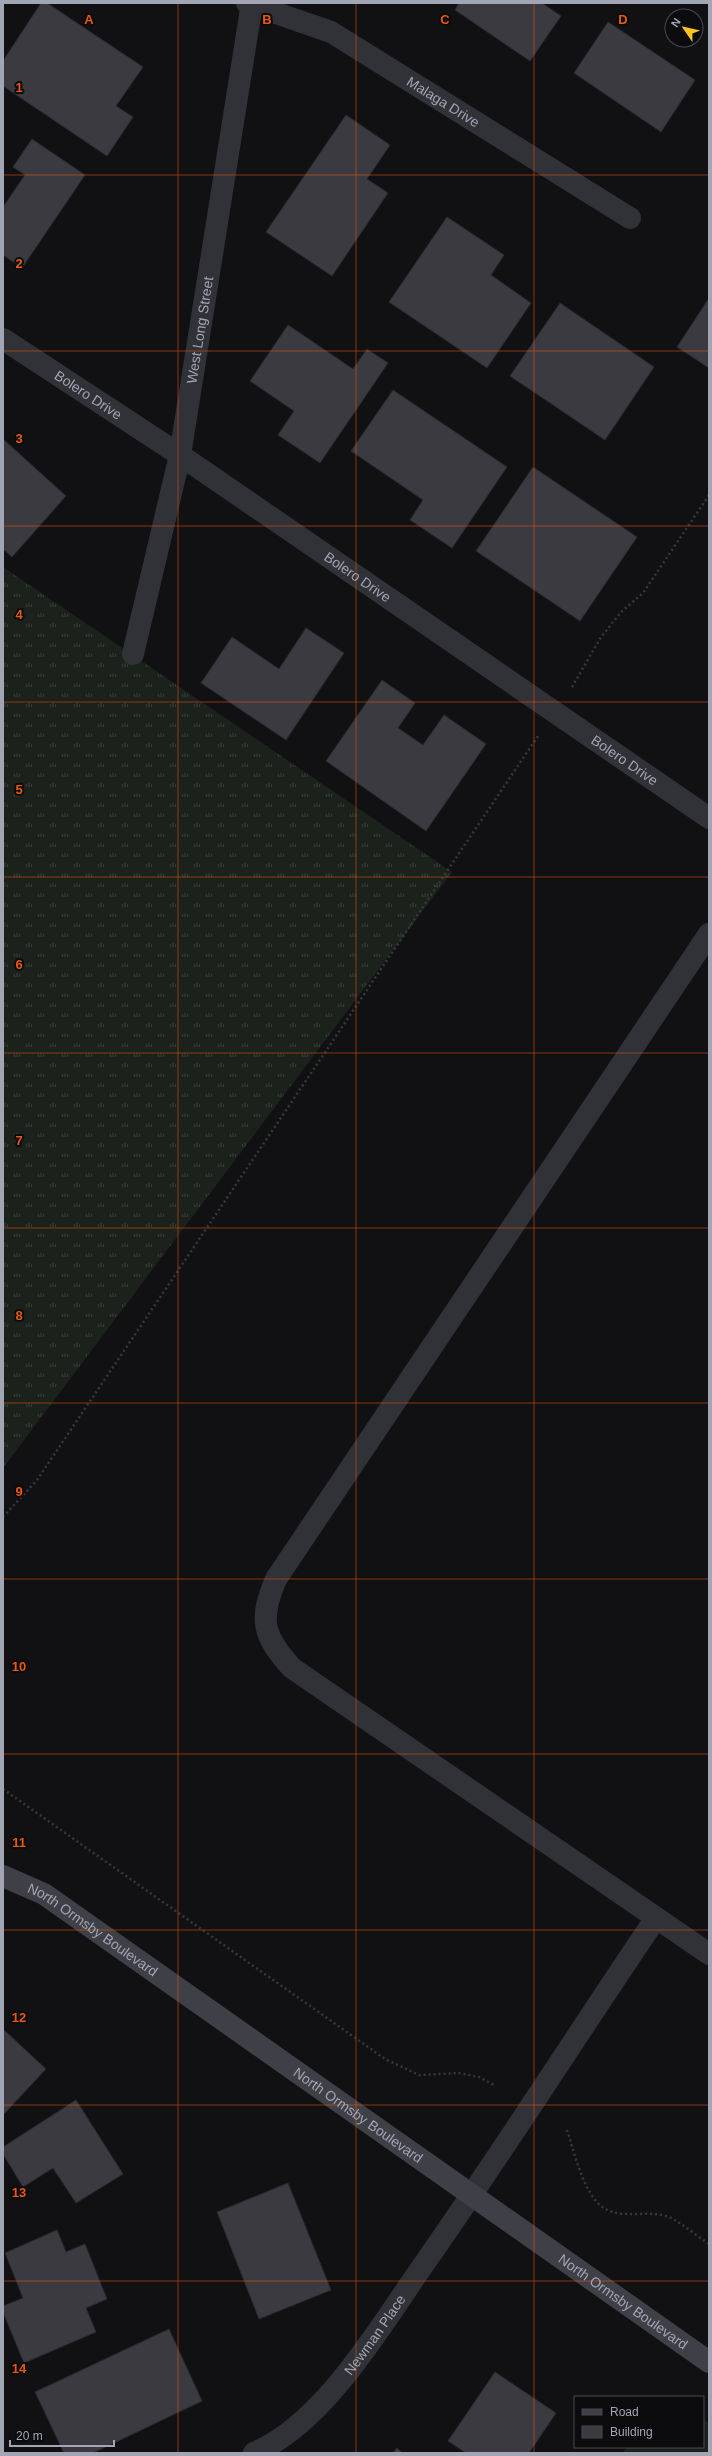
<svg xmlns="http://www.w3.org/2000/svg" width="712" height="2456" font-family="Arial,sans-serif">
	<style>
		.grass { fill: url(#grass-tufts) }
		.building { fill: #3a3a40; stroke: #2b2a2e }
		.lines { fill: none; stroke-linecap: round; stroke-linejoin: round }
		.path { stroke: #37393e; stroke-width: 2.5; stroke-dasharray: 2 3; stroke-linecap: butt }
		.street { stroke: #313237; stroke-width: 22 }
		.secondary { stroke: #3f4047; stroke-width: 22 }
		.grid { fill: none; stroke: #e8590c; stroke-width: 1; stroke-opacity: 0.55 }
		.labels { text-anchor: middle; stroke-width: 4; stroke-linejoin: round; paint-order: stroke }
		.street-label { font-size: 14px; fill: #a1a5b4; stroke: #0c0b0d }
		.grid-label { font-size: 13px; text-anchor: middle; font-weight: bold; fill: #e8590c; stroke: #0c0b0d; stroke-width: 4; stroke-linejoin: round; paint-order: stroke }
	</style>
	<defs>
		<pattern id="grass-tufts" width="24" height="20" patternUnits="userSpaceOnUse"><rect width="24" height="20" fill="#1b221c"/><path d="M3 7l-1-3M5 7V3M7 7l1-3M15 17l-1-3M17 17v-4M19 17l1-3" fill="none" stroke="#393f3b"/></pattern>
	</defs>
	<rect width="100%" height="100%" fill="#111012"/>
	<!-- grass -->
	<path class="grass" d="M 3,567 L 452,872 L 3,1468 Z
		M 703,2419 L 709,2423 L 709,2453 L 622,2453 L 627,2447 L 703,2447 Z"/>
	<!-- building -->
	<path class="building" d="M 41,3 L 47,3 L 143,67 L 116,106 L 133,117 L 107,156 L 3,86 L 3,61 Z
		M 459,3 L 542,3 L 561,16 L 530,61 L 455,10 Z
		M 608,22 L 695,80 L 661,132 L 574,73 Z
		M 346,115 L 390,145 L 367,179 L 388,193 L 332,276 L 266,232 Z
		M 32,139 L 85,175 L 22,268 L 3,255 L 3,207 L 25,175 L 13,167 Z
		M 447,217 L 504,255 L 491,275 L 531,303 L 487,368 L 389,302 Z
		M 709,298 L 709,368 L 677,347 Z
		M 560,303 L 654,367 L 605,440 L 510,376 Z
		M 288,325 L 353,369 L 367,349 L 388,363 L 320,463 L 278,435 L 294,411 L 250,381 Z
		M 393,390 L 507,467 L 452,548 L 410,520 L 423,500 L 351,451 Z
		M 3,439 L 66,496 L 12,557 L 3,549 Z
		M 533,467 L 637,537 L 580,621 L 476,551 Z
		M 306,628 L 344,653 L 286,740 L 201,683 L 232,637 L 279,669 Z
		M 382,680 L 415,703 L 398,728 L 423,745 L 444,715 L 486,744 L 426,831 L 326,761 Z
		M 3,2029 L 46,2069 L 3,2115 Z
		M 76,2100 L 123,2174 L 76,2203 L 53,2168 L 23,2187 L 3,2154 L 3,2147 Z
		M 288,2183 L 331,2290 L 259,2319 L 217,2212 Z
		M 57,2230 L 66,2252 L 85,2244 L 107,2299 L 86,2308 L 96,2332 L 24,2363 L 3,2312 L 3,2306 L 23,2298 L 5,2253 Z
		M 169,2329 L 202,2401 L 93,2453 L 64,2453 L 35,2392 Z
		M 495,2372 L 556,2413 L 529,2453 L 466,2453 L 448,2441 Z
		M 397,2448 L 402,2453 L 393,2453 Z"/>
	<g class="lines">
		<!-- path -->
		<path class="path" d="M 572,687 L 601,637 L 621,612 L 643,593 L 709,495
			M 3,1517 L 37,1480 L 538,736
			M 3,1789 L 385,2059 L 419,2075 L 459,2073 L 479,2077 L 496,2086
			M 567,2130 C 575,2154 580,2181 596,2201 C 614,2224 648,2207 671,2218 C 684,2225 697,2236 709,2244"/>
		<!-- street -->
		<g class="street">
			<path id="s1" d="M 247,3 L 331,32 L 630,218"/>
			<path id="s2" d="M 3,339 L 180,455 L 709,818"/>
			<path id="s3" d="M 133,654 L 180,455 L 252,3"/>
			<path d="M 709,934 L 276,1579 C 259,1619 262,1635 292,1668 L 709,1954"/>
			<path id="s4" d="M 254,2453 C 325,2423 381,2325 424,2264 C 504,2150 578,2033 656,1918"/>
		</g>
		<!-- secondary -->
		<path class="secondary" id="s5" d="M 3,1876 L 44,1894 L 709,2362"/>
	</g>
	<!-- grid -->
	<path class="grid" d="M 178,3 L 178,2453M 356,3 L 356,2453M 534,3 L 534,2453M 3,175 L 709,175M 3,351 L 709,351M 3,526 L 709,526M 3,702 L 709,702M 3,877 L 709,877M 3,1053 L 709,1053M 3,1228 L 709,1228M 3,1403 L 709,1403M 3,1579 L 709,1579M 3,1754 L 709,1754M 3,1930 L 709,1930M 3,2105 L 709,2105M 3,2281 L 709,2281"/>
	<g class="labels">
		<!-- street labels -->
		<g class="street-label">
			<text dy="5" stroke="none"><textPath href="#s1" startOffset="221">Malaga Drive</textPath></text>
			<text dy="5" stroke="none"><textPath href="#s3" startOffset="331">West Long Street</textPath></text>
			<text dy="5" stroke="none"><textPath href="#s2" startOffset="102">Bolero Drive</textPath></text>
			<text dy="5" stroke="none"><textPath href="#s2" startOffset="427">Bolero Drive</textPath></text>
			<text dy="5" stroke="none"><textPath href="#s2" startOffset="751">Bolero Drive</textPath></text>
			<text dy="5" stroke="none"><textPath href="#s5" startOffset="105">North Ormsby Boulevard</textPath></text>
			<text dy="5" stroke="none"><textPath href="#s5" startOffset="429">North Ormsby Boulevard</textPath></text>
			<text dy="5" stroke="none"><textPath href="#s5" startOffset="753">North Ormsby Boulevard</textPath></text>
			<text dy="5" stroke="none"><textPath href="#s4" startOffset="171">Newman Place</textPath></text>
		</g>
	</g>
	<g class="grid-label">
		<text x="89" y="24">A</text>
		<text x="267" y="24">B</text>
		<text x="445" y="24">C</text>
		<text x="623" y="24">D</text>
		<text x="19" y="92">1</text>
		<text x="19" y="268">2</text>
		<text x="19" y="443">3</text>
		<text x="19" y="619">4</text>
		<text x="19" y="794">5</text>
		<text x="19" y="969">6</text>
		<text x="19" y="1145">7</text>
		<text x="19" y="1320">8</text>
		<text x="19" y="1496">9</text>
		<text x="19" y="1671">10</text>
		<text x="19" y="1847">11</text>
		<text x="19" y="2022">12</text>
		<text x="19" y="2197">13</text>
		<text x="19" y="2373">14</text>
	</g>
	<!-- border -->
	<rect width="712" height="2456" fill="none" stroke="#a1a5b4" stroke-width="8"/>
	<!-- legend -->
	<rect x="574" y="2396" width="130" height="52" fill="#0c0b0d" stroke="#484950"/>
	<rect x="582" y="2409" width="20" height="6" fill="#3f4047" stroke="#484950"/>
	<text x="610" y="2416" font-size="12" fill="#a1a5b4">Road</text>
	<rect x="582" y="2426" width="20" height="12" fill="#3a3a40" stroke="#484950"/>
	<text x="610" y="2436" font-size="12" fill="#a1a5b4">Building</text>
	<!-- north arrow -->
	<g transform="translate(684 28) rotate(304)"><circle r="19" fill="#0c0b0d" stroke="#484950"/>
	<path d="M0-3L7 15L0 10L-7 15Z" fill="#fec41d"/>
	<text y="-6" font-size="11" font-weight="bold" text-anchor="middle" fill="#a1a5b4">N</text>
	</g>
	<!-- scale -->
	<path d="M10 2440v6h104v-6" fill="none" stroke="#a1a5b4" stroke-width="2"/>
	<text x="16" y="2440" font-size="12" fill="#a1a5b4" stroke="#0c0b0d" stroke-width="3" paint-order="stroke">20 m</text>
</svg>
